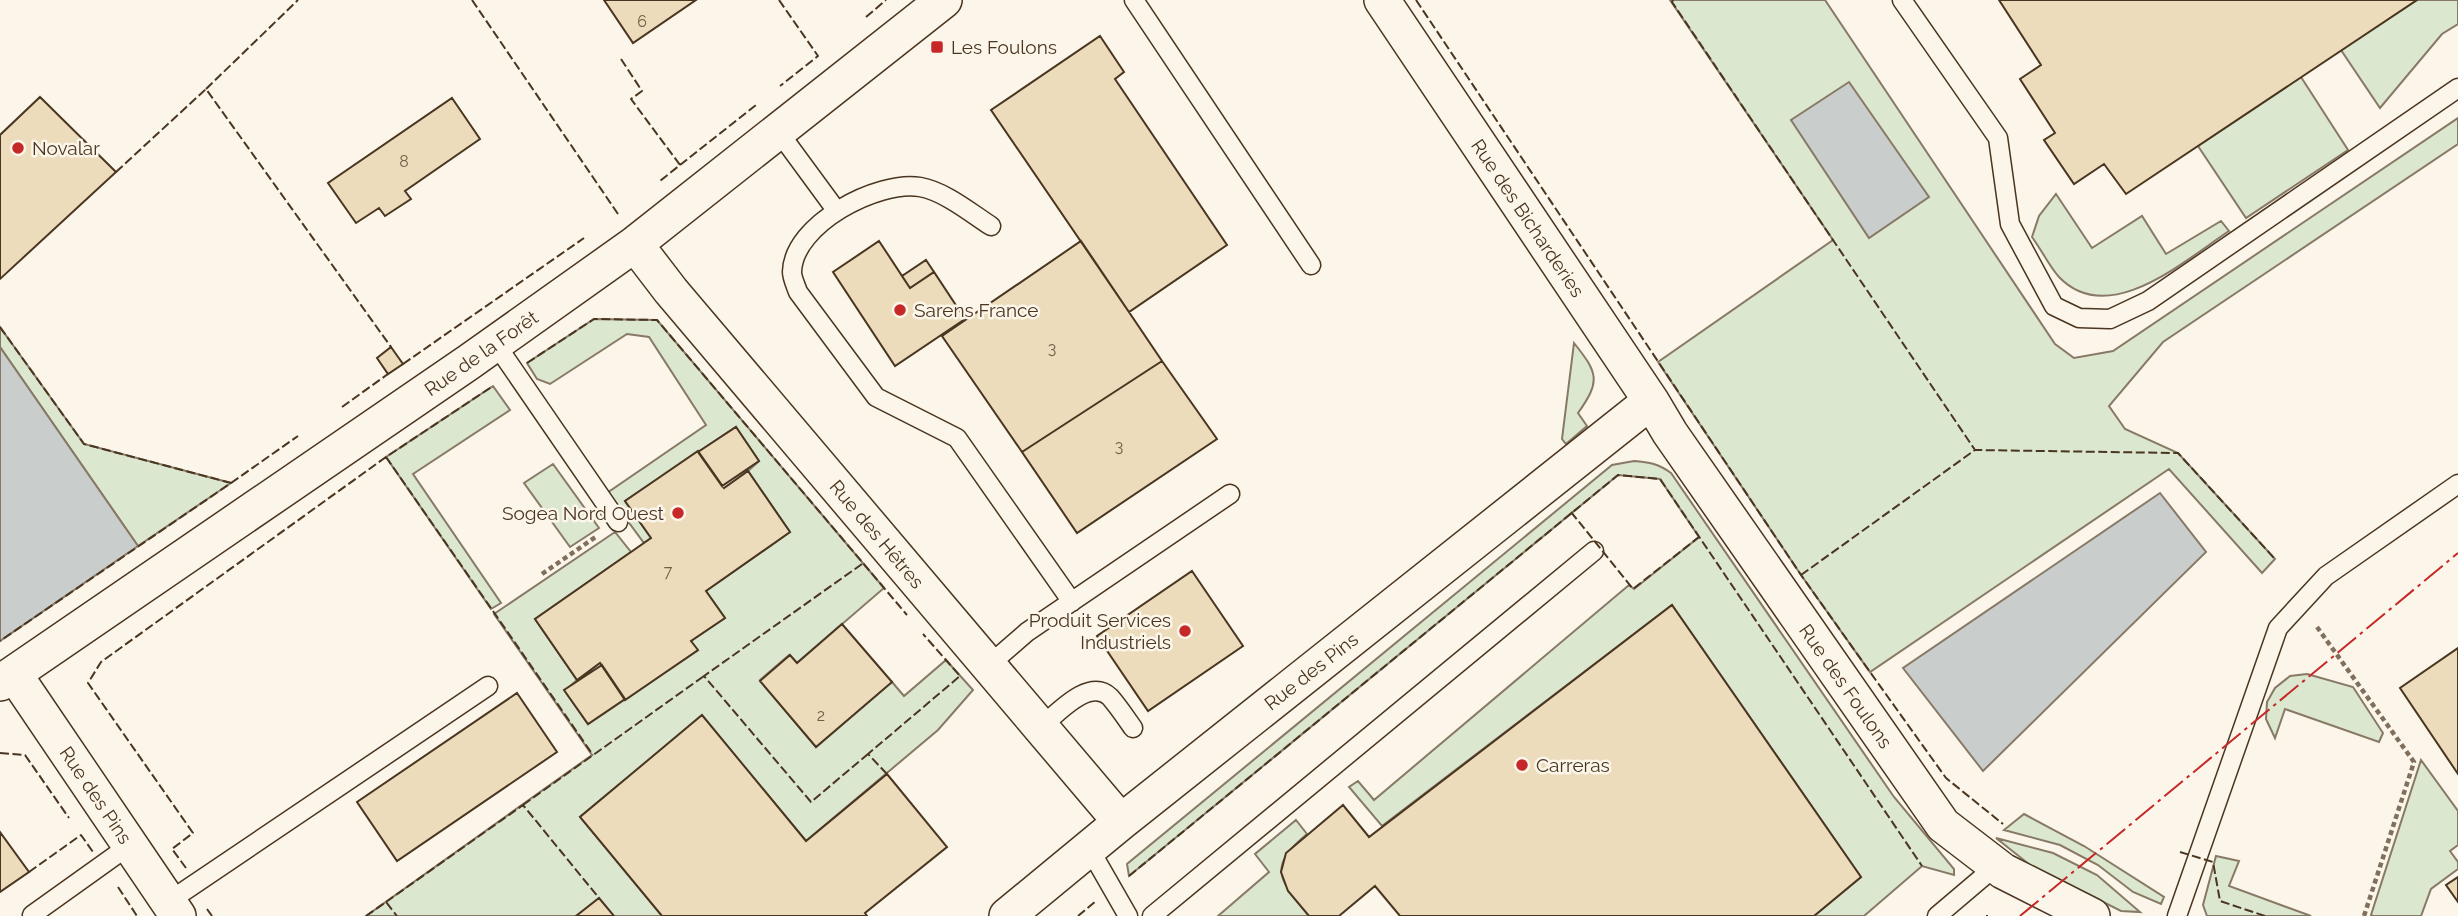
<svg xmlns="http://www.w3.org/2000/svg" width="2458" height="916" font-family="Raleway,sans-serif">
	<style>
		.green { fill: #dce7d0; stroke: #887966; stroke-width: 2 }
		.water { fill: #c9cecd; stroke: #887966; stroke-width: 2 }
		.building { fill: #ecdcbc; stroke: #4a3520; stroke-width: 2 }
		.lines { fill: none; stroke-linecap: round; stroke-linejoin: round }
		.lane-casing { stroke: #4a3520; stroke-width: 21 }
		.street-casing { stroke: #4a3520; stroke-width: 38 }
		.path { stroke: #7f6f5c; stroke-width: 4.5; stroke-dasharray: 5 3.5; stroke-linecap: butt }
		.lane { stroke: #fbf6e9; stroke-width: 18 }
		.street { stroke: #fbf6e9; stroke-width: 35 }
		.fence { stroke: #4a3520; stroke-width: 2; stroke-dasharray: 9 3.5; stroke-linecap: butt }
		.power { stroke: #c62828; stroke-width: 2; stroke-dasharray: 24 5 3.5 5; stroke-linecap: butt }
		.poi-dot { fill: #c62828; stroke: #fbf6e9; stroke-width: 2.5 }
		.labels { text-anchor: middle; stroke-width: 5; stroke-linejoin: round; paint-order: stroke }
		.number-label { font-size: 16px; fill: #725f47 }
		.poi-label { font-size: 19px; fill: #4a3520; stroke: #fbf6e9; text-anchor: start }
		.street-label { font-size: 19px; fill: #4a3520; stroke: #fbf6e9 }
	</style>
	<rect width="100%" height="100%" fill="#fbf6e9"/>
	<!-- green -->
	<path class="green" d="M 1670,0 L 1825,0 L 2055,344 L 2074,358 L 2113,351 L 2458,118 L 2458,144 L 2163,342 L 2109,406 L 2125,429 L 2178,453 L 2275,559 L 2262,573 L 2169,469 L 1870,672 L 1801,575 L 1658,362 L 1833,240 Z
		M 2417,0 L 2458,0 L 2458,24 L 2442,34 L 2380,108 L 2341,50 Z
		M 2301,77 L 2348,150 L 2246,218 L 2198,146 Z
		M 2056,194 L 2092,248 L 2142,216 L 2166,254 L 2221,221 L 2229,231 C 2185,260 2109,329 2059,277 C 2049,266 2041,249 2032,237 L 2039,216 Z
		M 594,319 L 657,320 L 884,588 L 797,663 L 789,655 L 760,680 L 816,747 L 892,682 L 904,696 L 946,660 L 973,690 L 938,730 L 806,841 L 702,716 L 580,817 L 662,916 L 366,916 L 592,755 L 494,614 L 615,532 L 631,552 L 535,619 L 577,680 L 565,691 L 588,724 L 697,651 L 691,641 L 725,618 L 706,591 L 790,532 L 748,471 L 759,461 L 736,427 L 625,501 L 651,538 L 644,543 L 607,493 L 706,425 L 649,337 L 627,334 L 550,384 L 537,379 L 527,363 Z
		M 0,327 L 84,444 L 231,483 L 138,546 L 0,347 Z
		M 1574,343 C 1598,373 1601,381 1578,413 L 1587,426 L 1566,444 L 1562,439 Z
		M 493,386 L 510,410 L 413,474 L 501,603 L 491,609 L 386,457 Z
		M 1634,461 C 1649,462 1659,464 1671,473 L 1894,797 L 1954,869 L 1954,875 L 1922,866 L 1864,916 L 1814,916 L 1861,877 L 1672,605 L 1382,826 L 1349,787 L 1358,781 L 1374,800 L 1629,585 L 1634,589 L 1699,537 L 1660,479 L 1618,475 L 1129,876 L 1127,864 L 1612,465 Z
		M 553,464 L 599,528 L 570,547 L 524,483 Z
		M 2307,674 L 2353,687 L 2383,733 L 2379,742 L 2285,709 L 2275,738 L 2266,719 L 2267,702 L 2275,688 L 2290,676 Z
		M 2421,760 L 2458,811 L 2458,845 L 2450,851 L 2458,862 L 2458,869 L 2431,889 L 2421,916 L 2373,916 L 2371,915 Z
		M 2024,814 L 2084,846 L 2164,897 L 2161,904 L 2133,892 L 2098,865 L 2060,845 L 2004,830 Z
		M 1296,820 L 1307,834 C 1266,868 1280,880 1309,916 L 1218,916 L 1269,872 L 1255,854 Z
		M 1996,838 L 2053,853 L 2097,875 L 2140,912 L 2121,911 L 2030,865 Z
		M 2216,856 L 2239,861 L 2229,886 L 2311,916 L 2207,916 L 2203,905 Z"/>
	<!-- water -->
	<path class="water" d="M 1849,82 L 1929,197 L 1869,238 L 1791,120 Z
		M 0,347 L 138,546 L 0,641 Z
		M 2160,493 L 2206,552 L 1983,771 L 1903,668 Z"/>
	<!-- building -->
	<path class="building" d="M 604,0 L 696,0 L 633,43 Z
		M 1999,0 L 2417,0 L 2126,194 L 2104,164 L 2074,184 L 2044,140 L 2055,133 L 2020,79 L 2041,65 Z
		M 1100,36 L 1124,72 L 1115,79 L 1227,245 L 1129,312 L 991,110 Z
		M 40,97 L 116,172 L 0,279 L 0,135 Z
		M 452,98 L 480,139 L 405,191 L 411,199 L 385,216 L 379,208 L 356,223 L 328,183 Z
		M 879,241 L 910,288 L 934,272 L 965,319 L 895,366 L 833,272 Z
		M 1081,241 L 1162,361 L 1022,452 L 942,336 Z
		M 926,260 L 934,272 L 910,288 L 902,276 Z
		M 391,347 L 403,364 L 388,374 L 377,358 Z
		M 1162,361 L 1217,439 L 1077,533 L 1022,452 Z
		M 736,427 L 759,461 L 722,486 L 698,452 Z
		M 698,451 L 724,488 L 748,471 L 790,532 L 706,591 L 725,618 L 691,641 L 698,650 L 625,700 L 600,663 L 577,680 L 535,619 L 651,538 L 625,501 Z
		M 1192,571 L 1243,646 L 1148,711 L 1097,636 Z
		M 1672,605 L 1861,877 L 1814,916 L 1400,916 L 1375,886 L 1339,916 L 1309,916 L 1288,891 L 1281,872 L 1286,853 L 1343,805 L 1369,837 Z
		M 842,624 L 892,682 L 816,747 L 760,681 L 790,655 L 797,663 Z
		M 2458,648 L 2458,774 L 2400,688 Z
		M 602,665 L 625,699 L 588,724 L 564,690 Z
		M 517,693 L 557,752 L 397,861 L 357,802 Z
		M 702,715 L 806,841 L 887,774 L 947,847 L 865,913 L 867,916 L 662,916 L 580,817 Z
		M 0,832 L 29,872 L 0,892 Z
		M 2458,877 L 2458,902 L 2446,885 Z
		M 599,898 L 614,916 L 576,916 Z"/>
	<g class="lines">
		<!-- lane casing -->
		<g class="lane-casing">
			<path id="lane" d="M 1134,0 L 1311,265
				M 1902,0 L 1998,138 L 2010,224 L 2054,306 L 2079,318 L 2110,319 L 2148,301 L 2458,88
				M 778,131 L 836,210
				M 991,226 C 971,213 944,191 920,187 C 878,180 793,224 792,272 C 792,278 796,286 798,292 L 876,397 L 957,438 L 1072,602
				M 495,343 L 618,522
				M 989,665 L 1027,632 L 1230,494
				M 1041,727 C 1057,714 1089,677 1110,697 C 1118,706 1126,718 1133,728
				M 1089,848 L 1128,916
				M 168,902 L 488,686
				M 32,915 L 130,845
				M 1152,916 L 1594,551
				M 1937,916 L 1996,866
				M 2177,916 L 2278,628 L 2326,576 L 2458,484"/>
		</g>
		<!-- street casing -->
		<g class="street-casing">
			<path id="street" d="M 635,244 L 671,291 L 1121,822
				M 1651,401 L 1670,433 L 1943,825 L 2003,871 L 2092,916
				M 14,674 L 178,916
				M 0,683 L 469,362 L 635,244 L 944,0
				M 1007,916 L 1121,822 L 1651,401 L 1382,0"/>
		</g>
		<!-- path -->
		<path class="path" d="M 542,574 L 597,536
			M 2317,627 L 2414,762 L 2364,916"/>
		<!-- lane -->
		<use href="#lane" class="lane"/>
		<!-- street -->
		<use href="#street" class="street"/>
		<!-- fence -->
		<path class="fence" d="M 472,0 L 618,214
			M 779,0 L 818,56 L 780,86
			M 1416,0 L 1801,575 L 1870,672 L 1946,778 L 2003,824
			M 1673,0 L 1672,2 L 1975,450
			M 866,17 L 886,0
			M 621,59 L 642,91 L 631,99 L 680,165 L 660,181
			M 206,89 L 298,0
			M 680,165 L 756,105
			M 116,172 L 206,89 L 391,347
			M 0,327 L 84,444 L 231,483 L 0,641
			M 527,363 L 594,319 L 657,320 L 907,615
			M 403,364 L 584,238
			M 342,407 L 388,374
			M 386,457 L 593,755
			M 231,483 L 298,436
			M 1571,512 L 1633,589 L 1699,537
			M 862,564 L 704,676 L 811,802 L 868,754
			M 1801,575 L 1975,450 L 2178,453 L 2275,559
			M 0,753 L 25,755 L 69,818
			M 887,774 L 868,754 L 960,676 L 923,634
			M 523,805 L 704,676
			M 2180,852 L 2213,862 L 2220,901 L 2265,916
			M 186,868 L 172,849 L 193,833 L 88,683 L 101,662 L 386,457 L 493,386
			M 29,872 L 81,835 L 93,852
			M 1129,876 L 1618,475 L 1660,479 L 1922,866
			M 118,887 L 137,916
			M 386,902 L 523,805 L 599,898
			M 207,909 L 212,916
			M 366,916 L 386,902 L 397,916
			M 1078,916 L 1096,901
			M 1986,916 L 1988,916"/>
		<!-- power -->
		<path class="power" d="M 2020,916 L 2458,553"/>
	</g>
	<!-- markers -->
	<g class="poi-dot">
		<rect x="930" y="40" width="14" height="14" rx="3.5"/>
		<circle cx="18" cy="148" r="7"/>
		<circle cx="900" cy="310" r="7"/>
		<circle cx="678" cy="513" r="7"/>
		<circle cx="1185" cy="631" r="7"/>
		<circle cx="1522" cy="765" r="7"/>
	</g>
	<g class="labels">
		<!-- number labels -->
		<g class="number-label">
			<text x="642" y="27">6</text>
			<text x="404" y="167">8</text>
			<text x="1052" y="354">3</text>
			<text x="1119" y="452">3</text>
			<text x="668" y="577">7</text>
			<text x="821" y="721">2</text>
		</g>
		<!-- poi labels -->
		<g class="poi-label">
			<text x="951" y="54">Les Foulons</text>
			<text x="32" y="155">Novalar</text>
			<text x="914" y="317">Sarens France</text>
			<text x="664" y="520" text-anchor="end">Sogea Nord Ouest</text>
			<text x="1171" y="627" text-anchor="end">Produit Services<tspan x="1171" dy="22">Industriels</tspan></text>
			<text x="1536" y="772">Carreras</text>
		</g>
		<!-- street labels -->
		<g class="street-label">
			<text transform="translate(1528 218) rotate(56)" y="7">Rue des Bicharderies</text>
			<text transform="translate(481 353) rotate(-35)" y="7">Rue de la Forêt</text>
			<text transform="translate(877 534) rotate(50)" y="7">Rue des Hêtres</text>
			<text transform="translate(1311 671) rotate(-38)" y="7">Rue des Pins</text>
			<text transform="translate(1846 686) rotate(55)" y="7">Rue des Foulons</text>
			<text transform="translate(96 795) rotate(56)" y="7">Rue des Pins</text>
		</g>
	</g>
</svg>
